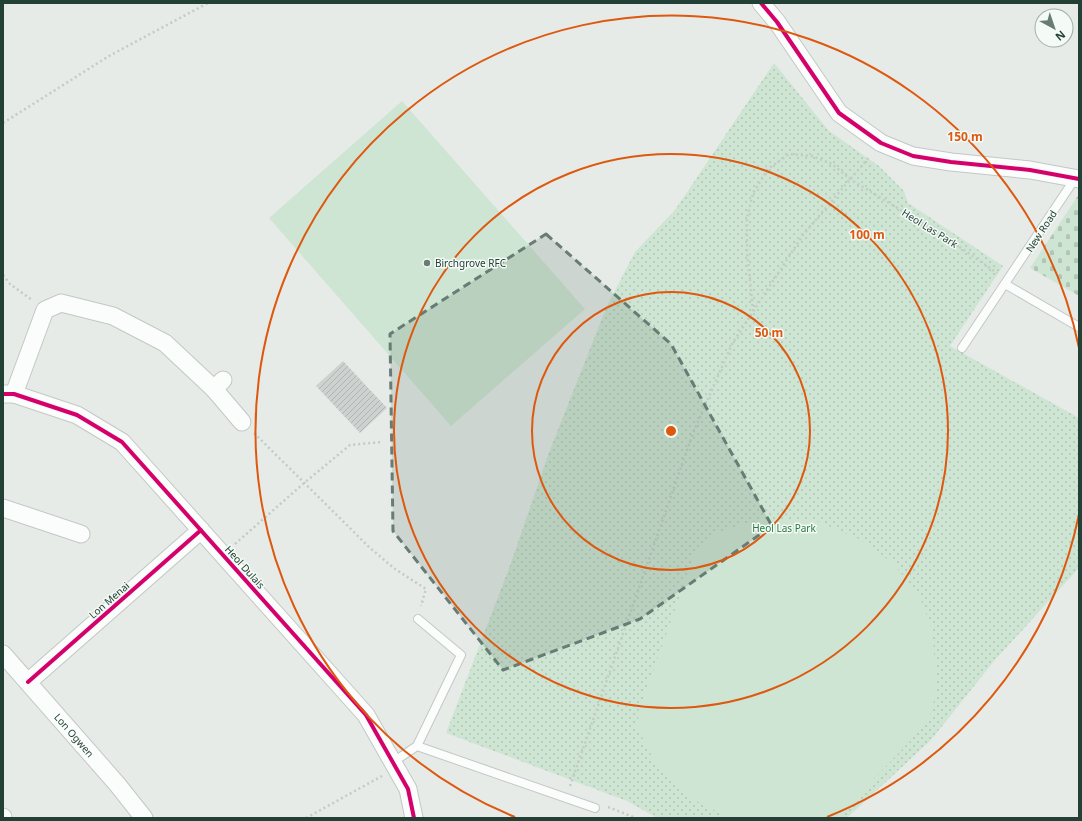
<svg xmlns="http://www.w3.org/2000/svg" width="1082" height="821" font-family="'Noto Sans',sans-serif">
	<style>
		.grass { fill: url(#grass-dots) }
		.cemetery { fill: url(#cemetery-stones) }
		.pitch { fill: #cee5d3 }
		.building { fill: url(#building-hatch) }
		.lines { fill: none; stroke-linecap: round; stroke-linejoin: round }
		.service-casing { stroke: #c3c8c5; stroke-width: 10 }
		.minor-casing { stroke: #c3c8c5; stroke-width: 19 }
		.path { stroke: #c2cbc6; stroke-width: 2.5; stroke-dasharray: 2 3; stroke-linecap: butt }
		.service { stroke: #fbfcfc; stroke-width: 8 }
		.minor { stroke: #fbfcfc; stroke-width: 17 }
		.cycleway-casing { stroke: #f4faf6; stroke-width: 6 }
		.cycleway { stroke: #d6006c; stroke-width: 4 }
		.marked { fill: #677c74; fill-opacity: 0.2; stroke: #677c74; stroke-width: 3; stroke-dasharray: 8 5; stroke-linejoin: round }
		.ring { fill: none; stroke: #de580e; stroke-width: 2 }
		.poi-dot { fill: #677c74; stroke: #f4faf6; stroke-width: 1.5 }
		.labels { text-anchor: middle; stroke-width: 3; stroke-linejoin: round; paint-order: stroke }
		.street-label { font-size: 10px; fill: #224035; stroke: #f4faf6 }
		.poi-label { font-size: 10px; fill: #224035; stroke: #f4faf6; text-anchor: start }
		.park-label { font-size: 10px; fill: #2a7940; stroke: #f4faf6 }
		.centre { fill: #de580e; stroke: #f4faf6; stroke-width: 2 }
		.ring-label { font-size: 12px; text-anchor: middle; font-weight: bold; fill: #de580e; stroke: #f4faf6; stroke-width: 3; stroke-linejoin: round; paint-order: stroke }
	</style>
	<defs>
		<pattern id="grass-dots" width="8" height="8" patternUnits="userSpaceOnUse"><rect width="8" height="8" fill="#cee5d3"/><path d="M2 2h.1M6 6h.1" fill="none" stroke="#b1c6b6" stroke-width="1.8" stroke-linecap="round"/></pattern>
		<pattern id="cemetery-stones" width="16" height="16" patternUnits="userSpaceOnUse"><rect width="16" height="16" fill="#cee5d3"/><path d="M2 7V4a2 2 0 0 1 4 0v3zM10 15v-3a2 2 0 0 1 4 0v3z" fill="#b1c6b6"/></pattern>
		<pattern id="building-hatch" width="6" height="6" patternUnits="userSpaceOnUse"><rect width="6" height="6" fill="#cdd2d0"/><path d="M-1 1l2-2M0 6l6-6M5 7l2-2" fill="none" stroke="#b0b5b3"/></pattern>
	</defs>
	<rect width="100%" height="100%" fill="#e6ebe8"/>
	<!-- grass -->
	<path class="grass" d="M 774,63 L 829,131 L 879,166 L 904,191 L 908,203 L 1003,266 L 950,346 L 1079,418 L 1079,568 L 994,661 L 931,740 L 847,818 L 657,818 L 627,801 L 446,733 L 511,563 L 548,455 L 607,306 L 635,252 L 675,210 Z"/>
	<!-- cemetery -->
	<path class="cemetery" d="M 1079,194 L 1079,296 L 1030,268 Z"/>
	<!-- pitch -->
	<path class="pitch" d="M 402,101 L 585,309 L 451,426 L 269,218 Z
		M 775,519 L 817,521 L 859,539 L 894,564 L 920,598 L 932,629 L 937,688 L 929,721 L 837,818 L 729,818 L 691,798 L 656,764 L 637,727 L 640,708 L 695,553 C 713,527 746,523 775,519 Z"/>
	<!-- building -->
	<path class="building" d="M 343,361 L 387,408 L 360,433 L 316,386 Z"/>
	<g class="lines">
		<!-- service casing -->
		<g class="service-casing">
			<path id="service" d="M 1005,284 L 1079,327
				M 962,348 L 1076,177
				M 417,746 L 461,655 L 418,619
				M 393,762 L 417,746 L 595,808"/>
		</g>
		<!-- minor casing -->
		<g class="minor-casing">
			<g id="minor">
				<path d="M 761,3 L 777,22 L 839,113 L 881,143 L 913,156 L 951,162 L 1030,170 L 1079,179"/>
				<path d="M 214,389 L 242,422"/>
				<path d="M 3,394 L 14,394 L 77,415 L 122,442 L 366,715 L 408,789 L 414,818"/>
				<path d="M 14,394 L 45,310 L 61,303 L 113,316 L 165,343 L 214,389 L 223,380"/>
				<path d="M 3,508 L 81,534"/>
				<path id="s1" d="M 3,654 L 117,784 L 144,818"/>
				<path d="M 28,682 L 201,530"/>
				<path d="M 3,817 L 3,818"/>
			</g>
		</g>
		<!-- path -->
		<path class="path" d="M 3,123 L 109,56 L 208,3
			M 3,275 L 10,284 L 32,300
			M 753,311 L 747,251 L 747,218 L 753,193 L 768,169 L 789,154 L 812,156 L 832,164 L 850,179 L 951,241 L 997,273
			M 254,433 L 370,548 L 395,569 L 426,589 L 421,606
			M 235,544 L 304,483 L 350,445 L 382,442
			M 570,786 L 693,433 L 732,344 L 803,235 L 870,156
			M 608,807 L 636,818
			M 306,818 L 382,776"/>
		<!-- service -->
		<use href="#service" class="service"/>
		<!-- minor -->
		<use href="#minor" class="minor"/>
		<!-- cycleway casing -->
		<g class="cycleway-casing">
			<path id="cycleway" d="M 761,3 L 777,22 L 839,113 L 881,143 L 913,156 L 951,162 L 1030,170 L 1079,179
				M 3,394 L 14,394 L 77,415 L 122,442 L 366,715 L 408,789 L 414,818
				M 28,682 L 201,530"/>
		</g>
		<!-- cycleway -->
		<use href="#cycleway" class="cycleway"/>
	</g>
	<!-- marked area -->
	<path class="marked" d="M 546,234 L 671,344 L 772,526 L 640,619 L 503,670 L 393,531 L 390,334 Z"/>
	<!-- distance rings -->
	<g class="ring">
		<circle cx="671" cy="431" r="139"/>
		<circle cx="671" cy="431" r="277"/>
		<path d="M1079 514A416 416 0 0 1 827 817M515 817A416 416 0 1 1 1079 348"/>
	</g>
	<!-- markers -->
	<circle class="poi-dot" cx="427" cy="263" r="4"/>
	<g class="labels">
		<!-- street labels -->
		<g class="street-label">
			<text transform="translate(930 228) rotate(32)" y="4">Heol Las Park</text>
			<text transform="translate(1041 231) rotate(-57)" y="4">New Road</text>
			<text transform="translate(245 567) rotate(48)" y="4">Heol Dulais</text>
			<text transform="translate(109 600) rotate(-41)" y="4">Lon Menai</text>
			<text dy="4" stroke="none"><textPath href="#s1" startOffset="108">Lon Ogwen</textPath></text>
		</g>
		<!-- poi labels -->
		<g class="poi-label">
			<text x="435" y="267">Birchgrove RFC</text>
		</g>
		<!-- park labels -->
		<g class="park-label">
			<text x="784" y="532">Heol Las Park</text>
		</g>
	</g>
	<circle cx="671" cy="431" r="6" class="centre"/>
	<g class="ring-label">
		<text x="965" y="141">150 m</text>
		<text x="867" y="239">100 m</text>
		<text x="769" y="337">50 m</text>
	</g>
	<!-- border -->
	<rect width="1082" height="821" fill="none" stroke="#224035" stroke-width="8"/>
	<!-- north arrow -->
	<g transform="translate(1054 28) rotate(140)"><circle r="19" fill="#f4faf6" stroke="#a0b0a9"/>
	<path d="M0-3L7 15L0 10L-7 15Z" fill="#677c74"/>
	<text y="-6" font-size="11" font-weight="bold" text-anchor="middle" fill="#224035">N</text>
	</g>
</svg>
